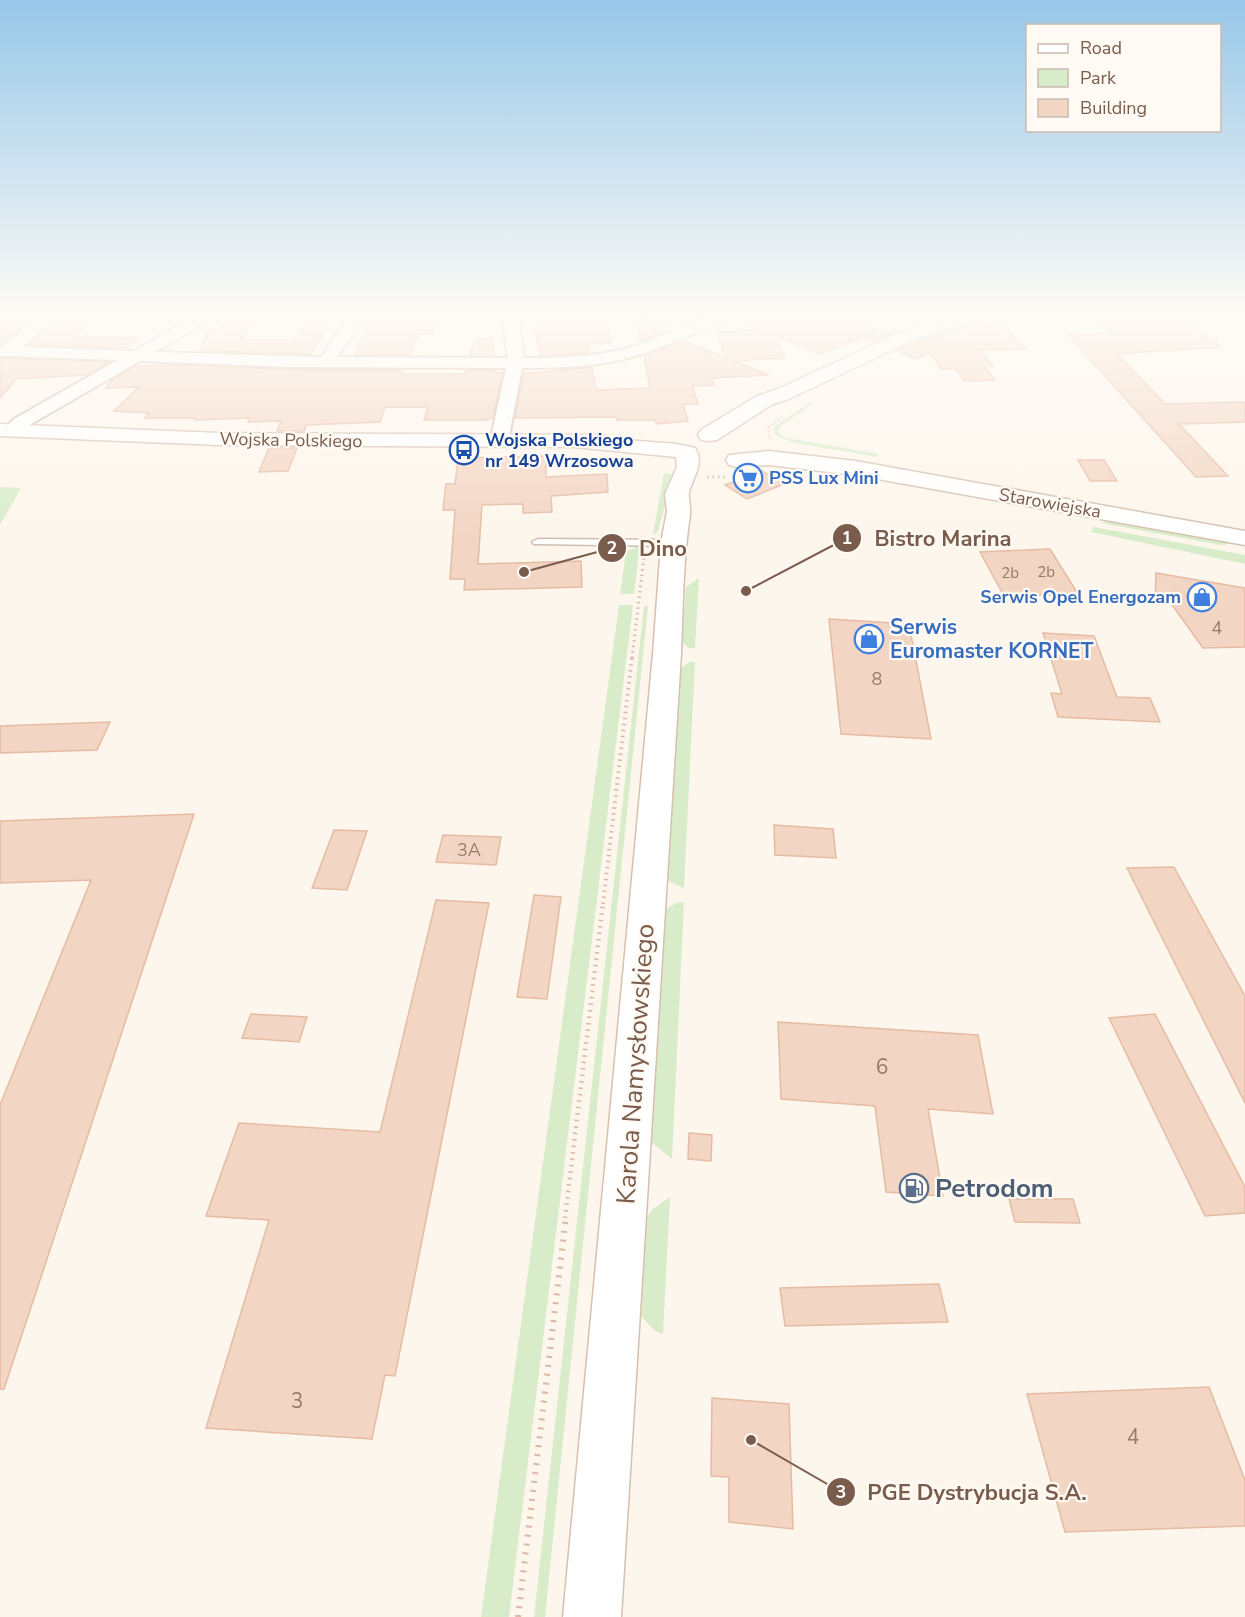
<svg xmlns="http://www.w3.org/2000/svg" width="1245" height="1617" font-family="'Nunito Sans',sans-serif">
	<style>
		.green { fill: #d8ecc9 }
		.building { fill: #f3d5c3; stroke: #e6bba3; stroke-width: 1.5 }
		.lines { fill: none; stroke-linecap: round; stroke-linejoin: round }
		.lane-casing { stroke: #d1beb0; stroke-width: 3 }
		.street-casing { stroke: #d1beb0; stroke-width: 4 }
		.secondary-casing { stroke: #d6c0b0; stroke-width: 3 }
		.path-far4 { stroke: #d9b8a5; stroke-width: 2; stroke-dasharray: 1 3; stroke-linecap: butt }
		.path-far3 { stroke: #d9b8a5; stroke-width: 3; stroke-dasharray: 1.5 4; stroke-linecap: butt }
		.path-far2 { stroke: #d9b8a5; stroke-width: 4; stroke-dasharray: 1.5 4.5; stroke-linecap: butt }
		.path-far1 { stroke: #d9b8a5; stroke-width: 4.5; stroke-dasharray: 1.5 5; stroke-linecap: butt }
		.path { stroke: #d9b8a5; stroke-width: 6; stroke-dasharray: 2 7; stroke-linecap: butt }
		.lane { fill: #fff; fill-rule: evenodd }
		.street { fill: #fff; fill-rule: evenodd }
		.secondary { fill: #fff; fill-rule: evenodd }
		.labels { text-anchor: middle; stroke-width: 4.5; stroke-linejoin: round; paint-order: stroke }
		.far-number-label { font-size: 15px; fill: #987a6a }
		.far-street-label { font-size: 18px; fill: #7a5c4d; stroke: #fffaf3 }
		.far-transit-label { font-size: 18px; font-weight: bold; fill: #164399; stroke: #fffaf3; text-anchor: start }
		.far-shop-label { font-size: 18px; font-weight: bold; fill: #366cbe; stroke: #fffaf3; text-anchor: start }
		.number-label { font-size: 18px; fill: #987a6a }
		.shop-label { font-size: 21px; font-weight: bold; fill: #366cbe; stroke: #fffaf3; text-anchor: start }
		.near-number-label { font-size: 21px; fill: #987a6a }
		.near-street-label { font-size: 26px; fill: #7a5c4d; stroke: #fffaf3 }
		.near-service-label { font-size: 26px; font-weight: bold; fill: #4e5e75; stroke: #fffaf3; text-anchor: start }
		.leader { fill: none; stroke: #7a5c4d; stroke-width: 2 }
		.callout-dot { fill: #7a5c4d; stroke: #fffaf3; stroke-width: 2 }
		.mark-label { font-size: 18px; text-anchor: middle; font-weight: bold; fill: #fff }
		.callout-label { font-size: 22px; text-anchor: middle; font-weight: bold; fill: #7a5c4d; stroke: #fffaf3; stroke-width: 4.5; stroke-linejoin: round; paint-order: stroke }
	</style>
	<rect width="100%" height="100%" fill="#fdf6ec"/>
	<!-- green -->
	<path class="green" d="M 809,403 L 813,404 L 781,426 L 778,430 L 779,434 L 787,438 L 878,454 L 877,457 L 794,443 L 775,435 L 773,429 L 775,426 Z
		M 664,473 L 678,475 L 669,493 L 658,531 L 653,535 Z
		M 0,487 L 21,488 L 0,525 Z
		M 1108,521 L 1228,542 L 1228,544 L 1221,545 L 1101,523 Z
		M 1094,527 L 1245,555 L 1245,564 L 1091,532 Z
		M 640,545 L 634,594 L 620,594 L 626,552 Z
		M 699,578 L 695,648 L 689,648 L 682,642 L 686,587 Z
		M 619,605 L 633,605 L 509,1617 L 481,1617 Z
		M 644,606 L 648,606 L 545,1617 L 534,1617 Z
		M 689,662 L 695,662 L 684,888 L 668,881 L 680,669 Z
		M 684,902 L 672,1159 L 651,1142 L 666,909 L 676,903 Z
		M 670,1197 L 663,1334 L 655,1331 L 641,1316 L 647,1217 L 653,1209 Z"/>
	<!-- building -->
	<path class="building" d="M 17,312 L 43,312 L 0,344 L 0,325 Z
		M 66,312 L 101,312 L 75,336 L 138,338 L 127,348 L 28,345 Z
		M 315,312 L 335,312 L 311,354 L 199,351 L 209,330 L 222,329 L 228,318 L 253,318 L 242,340 L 293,340 Z
		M 381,312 L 408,314 L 438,313 L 433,334 L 418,334 L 409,355 L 355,355 L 372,319 L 377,319 Z
		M 538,312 L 606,312 L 611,343 L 588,344 L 590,353 L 540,356 L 535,328 L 542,327 Z
		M 771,312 L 869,312 L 873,332 L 901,330 L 875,341 L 865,337 L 820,354 L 772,334 L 785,358 L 734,361 L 769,375 L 711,378 L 714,385 L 692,386 L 698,404 L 683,404 L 688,421 L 656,424 L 656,420 L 617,420 L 616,417 L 515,418 L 523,374 L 592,367 L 596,390 L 650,388 L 644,356 L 684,341 L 726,358 L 716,333 L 760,329 L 741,322 L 775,321 Z
		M 1148,318 L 1155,323 L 1188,321 L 1221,347 L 1117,354 L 1165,404 L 1245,402 L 1245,422 L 1179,424 L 1228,476 L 1196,477 L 1068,335 L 1112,333 L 1098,321 Z
		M 637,322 L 663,332 L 641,341 Z
		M 1002,325 L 1026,349 L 980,350 L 993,366 L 984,366 L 995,380 L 965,381 L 955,368 L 941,369 L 930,353 L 915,359 L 896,350 L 960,328 Z
		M 493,338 L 494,356 L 470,356 L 475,339 Z
		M 0,358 L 110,362 L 87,375 L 16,379 L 0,398 Z
		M 182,365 L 303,370 L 403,370 L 401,374 L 464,374 L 466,370 L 495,370 L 495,372 L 503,373 L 493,418 L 488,418 L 488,420 L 424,420 L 428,407 L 385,407 L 380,422 L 306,425 L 304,431 L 277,431 L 281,421 L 248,422 L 250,418 L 194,420 L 195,418 L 145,418 L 149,413 L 114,411 L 139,387 L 106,388 L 112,380 L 135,366 Z
		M 269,448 L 297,448 L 288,471 L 259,472 Z
		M 546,456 L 546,477 L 607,474 L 608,492 L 551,496 L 552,512 L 523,513 L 523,504 L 482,505 L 478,564 L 581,561 L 582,587 L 464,590 L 465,579 L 450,579 L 455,510 L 443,510 L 446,484 L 455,484 L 458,458 Z
		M 1078,460 L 1104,460 L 1117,481 L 1090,481 Z
		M 762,471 L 784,484 L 747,499 L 725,485 Z
		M 1050,549 L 1078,594 L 1004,596 L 980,552 Z
		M 1156,573 L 1245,588 L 1245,647 L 1203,648 L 1170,602 L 1155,599 Z
		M 829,619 L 909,624 L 931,739 L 841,734 Z
		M 1043,633 L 1094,636 L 1117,697 L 1150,698 L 1160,722 L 1058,717 L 1051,693 L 1062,694 Z
		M 110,722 L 97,750 L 0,753 L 0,726 Z
		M 194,814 L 4,1389 L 0,1389 L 0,1105 L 91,880 L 0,883 L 0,821 Z
		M 774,825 L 833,829 L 836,858 L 775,855 Z
		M 334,830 L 367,831 L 347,890 L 312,888 Z
		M 443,835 L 501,837 L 496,865 L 436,862 Z
		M 1174,867 L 1245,996 L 1245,1103 L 1127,868 Z
		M 534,895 L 561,897 L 547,999 L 517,997 Z
		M 436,900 L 489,903 L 395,1376 L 385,1375 L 372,1439 L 206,1428 L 269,1220 L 206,1216 L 239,1123 L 380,1132 Z
		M 251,1014 L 307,1017 L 299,1042 L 242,1038 Z
		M 1155,1014 L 1245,1187 L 1245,1213 L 1205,1216 L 1109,1018 Z
		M 778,1022 L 978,1035 L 993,1114 L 928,1109 L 943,1196 L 886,1192 L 875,1106 L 781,1099 Z
		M 689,1133 L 712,1135 L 711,1161 L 688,1159 Z
		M 1009,1199 L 1073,1199 L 1080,1223 L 1015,1222 Z
		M 939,1284 L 948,1322 L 785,1326 L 780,1288 Z
		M 1209,1387 L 1245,1480 L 1245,1526 L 1065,1532 L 1027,1394 Z
		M 712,1398 L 789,1404 L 793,1529 L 729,1522 L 729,1477 L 711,1476 Z"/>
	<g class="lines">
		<!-- lane casing -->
		<g class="lane-casing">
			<path id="lane" d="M 538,539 L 673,540 L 679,543 L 673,546 L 534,544 L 532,542 Z"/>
		</g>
		<!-- street casing -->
		<g class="street-casing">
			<path id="street" d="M 47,312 L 64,312 L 22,347 L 134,351 L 204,312 L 222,312 L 156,352 L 322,357 L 351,312 L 366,312 L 338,357 L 508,358 L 502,312 L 518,312 L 524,358 C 559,358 598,357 631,347 C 646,342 661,335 675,330 L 638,315 L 636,312 L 657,312 L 689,324 L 721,312 L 742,312 L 740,315 C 707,328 675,343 641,354 C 604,367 561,368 522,368 L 508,442 L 506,446 L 492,446 L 490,442 L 506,368 L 286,367 L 140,361 L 26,427 L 18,434 L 6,434 L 3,430 L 14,419 L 118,360 L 0,356 L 0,346 L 3,346 Z"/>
		</g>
		<!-- secondary casing -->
		<g class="secondary-casing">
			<path id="secondary" d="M 975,312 L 1012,312 L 1009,316 L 959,326 L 911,341 L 791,398 L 771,405 L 717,440 L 709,441 L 701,440 L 698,435 L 701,430 L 757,396 L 778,389 L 899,333 Z
				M 0,424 L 219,433 L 604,435 L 613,439 L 677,444 L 695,448 C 705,463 693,477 689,492 C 688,499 691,507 690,515 C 683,561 683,607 681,654 L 621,1617 L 563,1617 L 653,654 L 661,543 L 667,511 L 665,494 L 677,467 L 676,457 L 574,447 L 219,445 L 0,436 Z
				M 769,451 L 855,461 L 1245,531 L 1245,545 L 855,475 L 769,465 L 737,467 L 729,465 L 726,460 L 729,455 Z"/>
		</g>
		<!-- path-far4 -->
		<path class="path-far4" d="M 883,312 L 903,318
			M 771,439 L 768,434 L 769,427 L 783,416"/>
		<!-- path-far3 -->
		<path class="path-far3" d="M 707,477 L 726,477
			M 632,658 L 644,557"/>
		<!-- path-far2 -->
		<path class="path-far2" d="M 603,904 L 632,657"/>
		<!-- path-far1 -->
		<path class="path-far1" d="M 565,1218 L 603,903"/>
		<!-- path -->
		<path class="path" d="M 518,1617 L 566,1217"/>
		<!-- lane -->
		<use href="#lane" class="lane"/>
		<!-- street -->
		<use href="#street" class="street"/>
		<!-- secondary -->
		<use href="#secondary" class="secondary"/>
	</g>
	<!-- sky -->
	<linearGradient id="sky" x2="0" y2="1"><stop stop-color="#97c7e8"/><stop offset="0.58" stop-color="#fefbf6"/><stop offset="1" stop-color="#fefbf6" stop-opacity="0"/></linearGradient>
	<rect width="1245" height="538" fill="url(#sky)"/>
	<!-- icons -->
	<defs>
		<g id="bus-ring" transform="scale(1.5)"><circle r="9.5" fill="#fffaf3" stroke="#1a4fb4" stroke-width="1.5"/><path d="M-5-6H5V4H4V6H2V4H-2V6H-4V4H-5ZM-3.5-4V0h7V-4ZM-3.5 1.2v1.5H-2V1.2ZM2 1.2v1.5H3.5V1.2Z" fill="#1a4fb4"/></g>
		<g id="supermarket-ring" transform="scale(1.5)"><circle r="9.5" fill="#fffaf3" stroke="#3f7fe0" stroke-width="1.5"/><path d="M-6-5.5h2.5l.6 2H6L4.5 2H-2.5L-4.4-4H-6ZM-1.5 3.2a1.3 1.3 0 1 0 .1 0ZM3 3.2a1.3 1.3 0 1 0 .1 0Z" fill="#3f7fe0"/></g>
		<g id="shop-ring" transform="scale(1.5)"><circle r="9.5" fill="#fffaf3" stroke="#3f7fe0" stroke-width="1.5"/><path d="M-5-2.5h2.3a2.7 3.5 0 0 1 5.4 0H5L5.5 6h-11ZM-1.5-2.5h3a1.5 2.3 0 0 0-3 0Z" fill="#3f7fe0"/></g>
		<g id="fuel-ring" transform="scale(1.5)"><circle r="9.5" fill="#fffaf3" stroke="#5c6f8a" stroke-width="1.5"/><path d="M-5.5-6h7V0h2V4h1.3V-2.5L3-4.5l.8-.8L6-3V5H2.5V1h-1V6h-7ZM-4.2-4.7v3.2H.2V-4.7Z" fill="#5c6f8a"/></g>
	</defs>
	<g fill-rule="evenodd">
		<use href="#bus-ring" x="464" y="450"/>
		<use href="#supermarket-ring" x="748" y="478"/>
		<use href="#shop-ring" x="1202" y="597"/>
		<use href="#shop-ring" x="869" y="639"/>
		<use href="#fuel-ring" x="914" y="1188"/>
	</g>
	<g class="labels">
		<!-- far-number labels -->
		<g class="far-number-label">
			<text x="1046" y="577">2b</text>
			<text x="1010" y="578">2b</text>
		</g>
		<!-- far-street labels -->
		<g class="far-street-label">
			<text transform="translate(291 440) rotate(1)" y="6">Wojska Polskiego</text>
			<text transform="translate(1050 503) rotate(10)" y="6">Starowiejska</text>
		</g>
		<!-- far-transit labels -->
		<g class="far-transit-label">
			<text x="485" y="446">Wojska Polskiego<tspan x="485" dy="21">nr 149 Wrzosowa</tspan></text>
		</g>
		<!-- far-shop labels -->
		<g class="far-shop-label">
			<text x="769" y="484">PSS Lux Mini</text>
			<text x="1181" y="603" text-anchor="end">Serwis Opel Energozam</text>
		</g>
		<!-- number labels -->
		<g class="number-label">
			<text x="1217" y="634">4</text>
			<text x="877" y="685">8</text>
			<text x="469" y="856">3A</text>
		</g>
		<!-- shop labels -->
		<g class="shop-label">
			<text x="890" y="634">Serwis<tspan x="890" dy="24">Euromaster KORNET</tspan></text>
		</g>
		<!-- near-number labels -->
		<g class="near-number-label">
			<text x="882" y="1074">6</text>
			<text x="297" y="1408">3</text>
			<text x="1133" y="1444">4</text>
		</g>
		<!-- near-street labels -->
		<g class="near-street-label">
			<text transform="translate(635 1064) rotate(-86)" y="9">Karola Namysłowskiego</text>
		</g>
		<!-- near-service labels -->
		<g class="near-service-label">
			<text x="935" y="1197">Petrodom</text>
		</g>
	</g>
	<!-- callouts -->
	<path class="leader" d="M746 591L847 538M524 572L612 548M751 1440L841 1492"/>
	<g class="callout-dot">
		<circle cx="746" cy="591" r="6"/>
		<circle cx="524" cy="572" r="6"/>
		<circle cx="751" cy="1440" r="6"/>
		<circle cx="847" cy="538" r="15"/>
		<circle cx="612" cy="548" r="15"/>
		<circle cx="841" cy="1492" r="15"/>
	</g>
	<g class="mark-label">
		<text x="847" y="544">1</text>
		<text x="612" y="554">2</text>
		<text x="841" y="1498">3</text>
	</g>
	<g class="callout-label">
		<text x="943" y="546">Bistro Marina</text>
		<text x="663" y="556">Dino</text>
		<text x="977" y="1500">PGE Dystrybucja S.A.</text>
	</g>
	<!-- legend -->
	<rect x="1026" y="24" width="195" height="108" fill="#fffaf3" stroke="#cabbb1" stroke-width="1.5"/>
	<rect x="1038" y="44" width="30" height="9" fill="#ffffff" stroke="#cabbb1" stroke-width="1.5"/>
	<text x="1080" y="54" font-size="18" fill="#7a5c4d">Road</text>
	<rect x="1038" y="69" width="30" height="18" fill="#d8ecc9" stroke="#cabbb1" stroke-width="1.5"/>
	<text x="1080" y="84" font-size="18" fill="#7a5c4d">Park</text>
	<rect x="1038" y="99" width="30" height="18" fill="#f3d5c3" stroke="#cabbb1" stroke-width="1.5"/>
	<text x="1080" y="114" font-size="18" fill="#7a5c4d">Building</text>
</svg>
